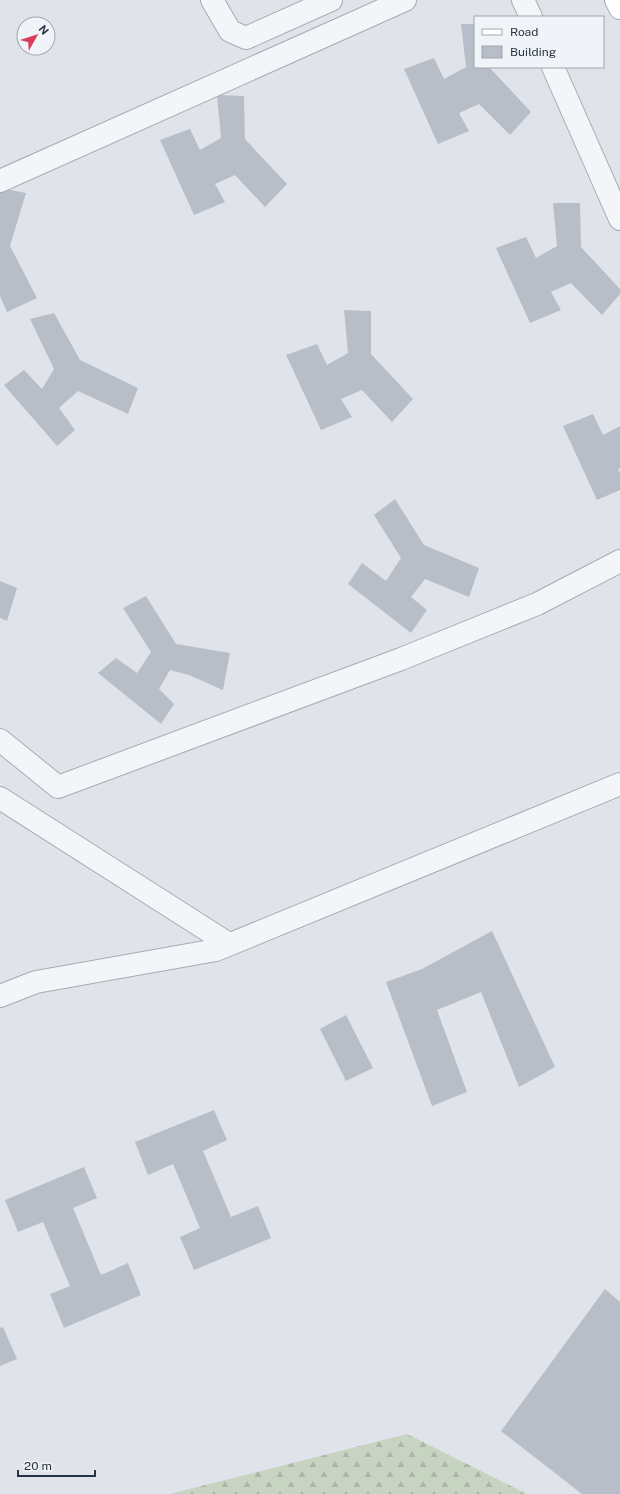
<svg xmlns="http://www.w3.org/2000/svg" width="620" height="1494" font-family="'Public Sans',sans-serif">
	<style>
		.forest { fill: url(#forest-firs) }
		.building { fill: #b7bec8 }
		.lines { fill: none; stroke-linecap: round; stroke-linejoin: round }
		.minor-casing { stroke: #a5abb5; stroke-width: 24 }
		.major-casing { stroke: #9fa9b6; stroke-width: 24 }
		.minor { stroke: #f3f5f8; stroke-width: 22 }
		.major { stroke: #fff; stroke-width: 22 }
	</style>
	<defs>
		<pattern id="forest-firs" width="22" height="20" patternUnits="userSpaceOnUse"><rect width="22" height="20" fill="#c7d4c1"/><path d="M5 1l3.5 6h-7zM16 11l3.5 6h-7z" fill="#abb6a7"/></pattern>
	</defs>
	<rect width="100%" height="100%" fill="#e0e4ea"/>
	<!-- forest -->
	<path class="forest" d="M 407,1434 L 527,1494 L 170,1494 Z"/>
	<!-- building -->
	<path class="building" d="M 461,24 L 475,24 L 475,67 L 489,67 L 531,112 L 510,135 L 479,104 L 459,113 L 469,131 L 438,144 L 404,69 L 434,58 L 444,79 L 466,67 Z
		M 217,95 L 244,96 L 245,139 L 287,184 L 265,207 L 235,175 L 215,184 L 225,202 L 194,215 L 160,140 L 190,129 L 200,150 L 221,138 Z
		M 0,188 L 26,193 L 10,246 L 37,298 L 7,312 L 0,296 Z
		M 553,203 L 580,203 L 581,247 L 620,289 L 620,294 L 602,315 L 571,283 L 551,292 L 561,310 L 530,323 L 496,248 L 526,237 L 536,258 L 557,246 Z
		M 344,310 L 371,311 L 371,354 L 413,399 L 392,422 L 362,390 L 341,399 L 352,417 L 321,430 L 286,355 L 317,344 L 327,365 L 348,353 Z
		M 54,313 L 80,360 L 138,388 L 128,414 L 78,391 L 59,408 L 75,430 L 57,446 L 4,385 L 24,370 L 42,389 L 54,369 L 30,319 Z
		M 593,414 L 603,435 L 620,426 L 620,468 L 618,469 L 620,473 L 620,490 L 597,500 L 563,426 Z
		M 395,499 L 424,545 L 479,568 L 469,597 L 425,579 L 411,597 L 427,610 L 411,633 L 348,584 L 362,563 L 386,581 L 401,558 L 374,515 Z
		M 0,581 L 17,588 L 7,621 L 0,618 Z
		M 146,596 L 176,644 L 230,653 L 223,690 L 189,675 L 170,670 L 159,689 L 174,704 L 161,724 L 98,673 L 116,658 L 137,673 L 151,652 L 123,608 Z
		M 492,931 L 555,1067 L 519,1087 L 481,992 L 437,1010 L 467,1092 L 432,1106 L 386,982 L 422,969 Z
		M 346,1015 L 373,1068 L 346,1081 L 320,1029 Z
		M 214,1110 L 227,1140 L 203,1151 L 231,1217 L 258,1206 L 271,1238 L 194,1270 L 180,1237 L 200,1228 L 173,1164 L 148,1175 L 135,1142 Z
		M 84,1167 L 97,1198 L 73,1208 L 101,1275 L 128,1263 L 141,1295 L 64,1328 L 50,1294 L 70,1286 L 43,1222 L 18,1232 L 5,1200 Z
		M 605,1289 L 620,1302 L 620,1494 L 582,1494 L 501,1431 Z
		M 3,1327 L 17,1359 L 0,1366 L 0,1328 Z"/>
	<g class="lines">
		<!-- minor casing -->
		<g class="minor-casing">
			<path id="minor" d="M 212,0 L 230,31 L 246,38 L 331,0
				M 523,0 L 531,17
				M 553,67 L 620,219
				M 0,181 L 405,0
				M 0,740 L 58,787 L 401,659 L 537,604 L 620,561
				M 0,798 L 229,944
				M 0,996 L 36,982 L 216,950 L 620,784"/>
		</g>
		<!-- major casing -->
		<g class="major-casing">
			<path id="major" d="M 616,0 L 620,8"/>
		</g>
		<!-- minor -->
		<use href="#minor" class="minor"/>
		<!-- major -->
		<use href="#major" class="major"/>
	</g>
	<!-- legend -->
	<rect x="474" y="16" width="130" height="52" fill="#f0f3f7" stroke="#a0a6af"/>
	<rect x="482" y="29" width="20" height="6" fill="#ffffff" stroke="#a0a6af"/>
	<text x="510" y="36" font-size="12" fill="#283343">Road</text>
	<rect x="482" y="46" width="20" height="12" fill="#b7bec8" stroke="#a0a6af"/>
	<text x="510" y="56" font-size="12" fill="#283343">Building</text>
	<!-- north arrow -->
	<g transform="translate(36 36) rotate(51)"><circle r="19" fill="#f0f3f7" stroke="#a0a6af"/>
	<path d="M0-3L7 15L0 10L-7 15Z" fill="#d63e5b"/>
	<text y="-6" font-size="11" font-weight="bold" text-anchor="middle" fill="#283343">N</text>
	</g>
	<!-- scale -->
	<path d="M18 1470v6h77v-6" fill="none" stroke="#283343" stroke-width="2"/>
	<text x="24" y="1470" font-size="12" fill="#283343" stroke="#f0f3f7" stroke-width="3" paint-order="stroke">20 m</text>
</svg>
